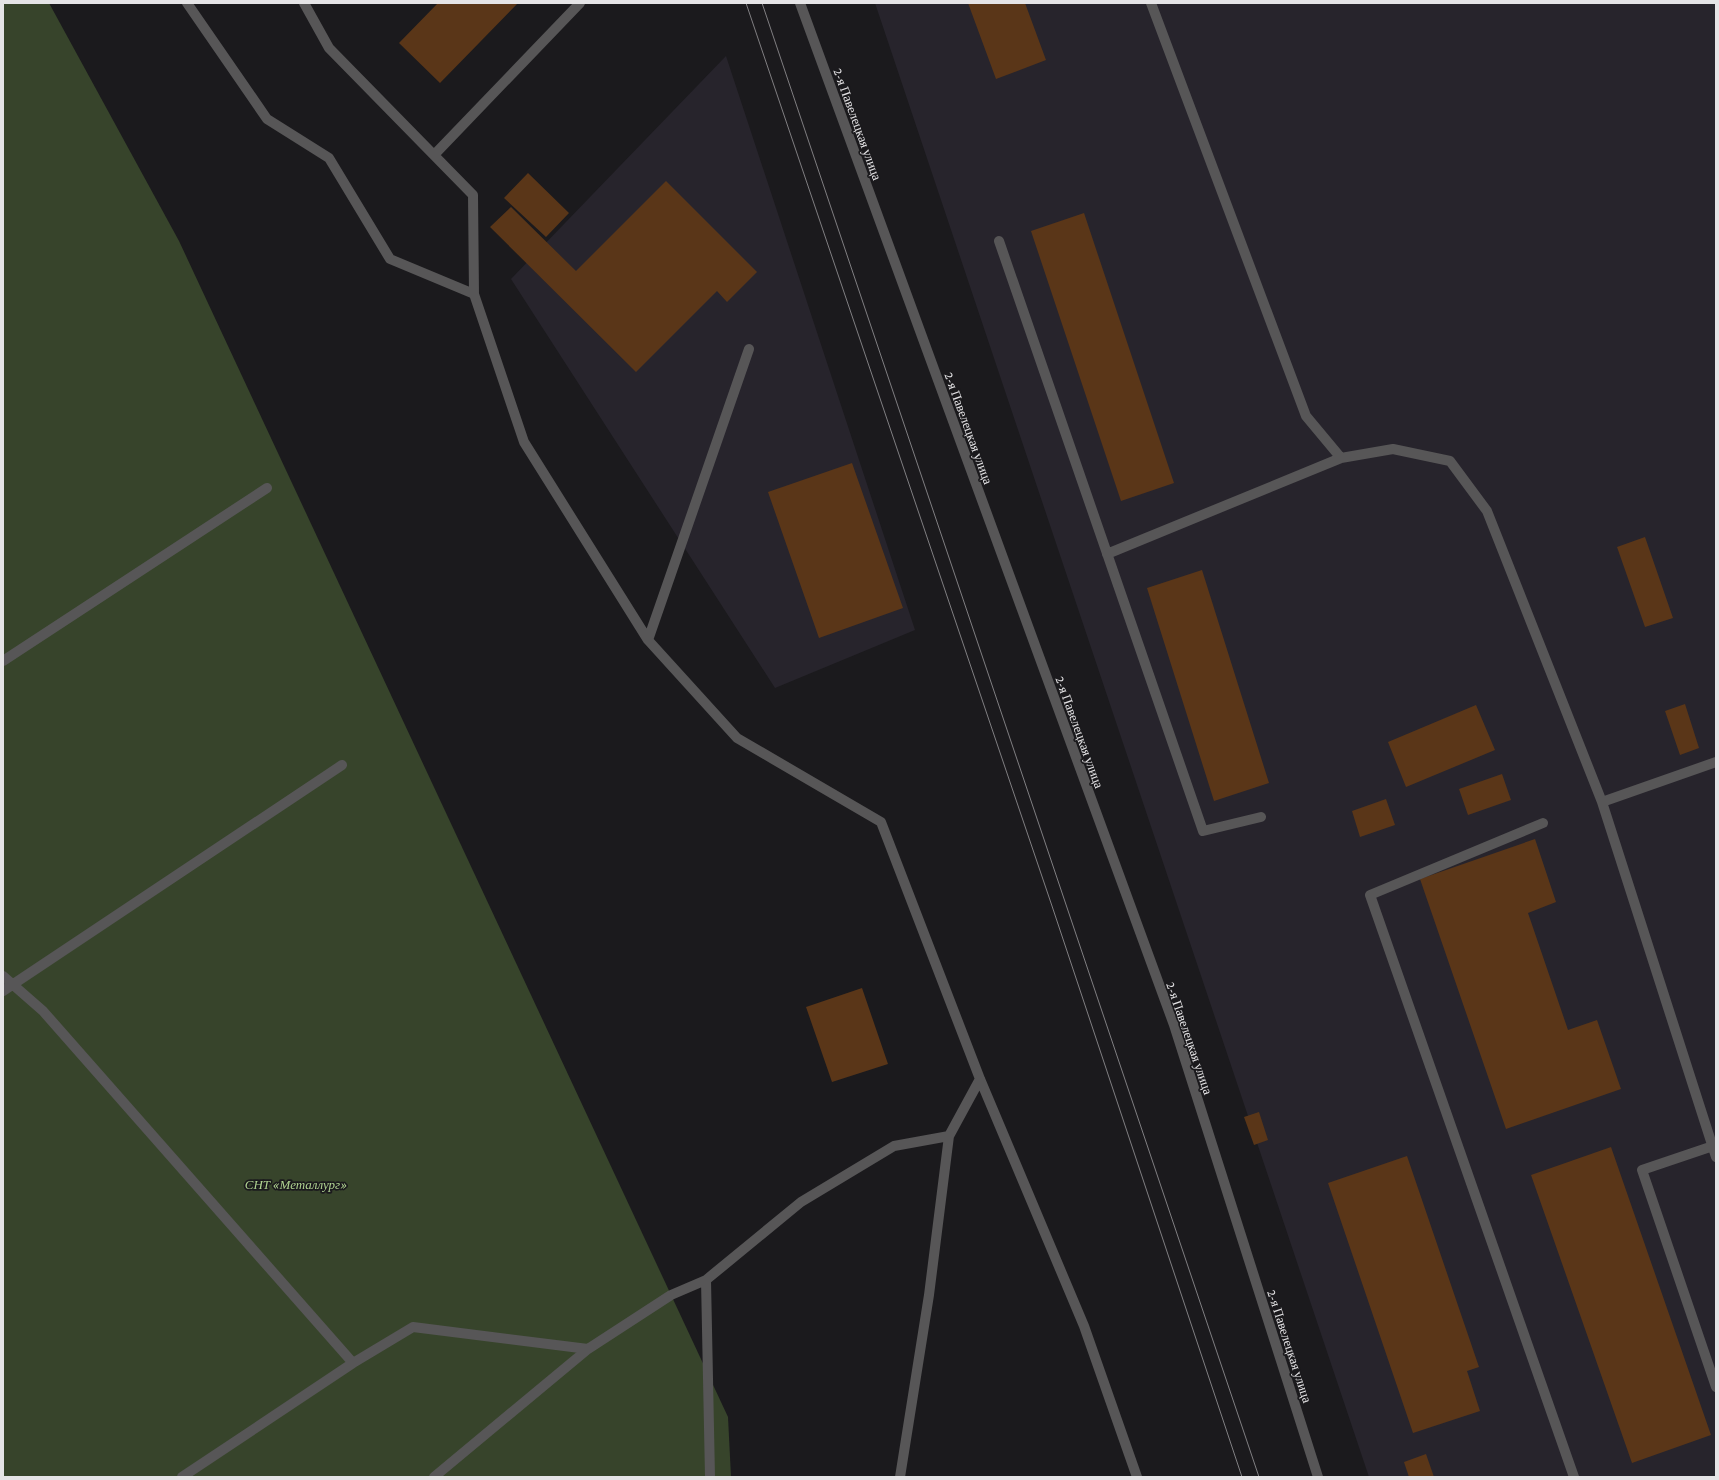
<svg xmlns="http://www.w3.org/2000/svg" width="1719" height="1480" font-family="'Crimson Pro',serif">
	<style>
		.built { fill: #27242c }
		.green { fill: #37442b }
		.building { fill: #5a3618 }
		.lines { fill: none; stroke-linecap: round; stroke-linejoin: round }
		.service { stroke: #575657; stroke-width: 10 }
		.minor { stroke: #575657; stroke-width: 10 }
		.tram { stroke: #807f82; stroke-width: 1 }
		.labels { text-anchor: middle; stroke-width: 3.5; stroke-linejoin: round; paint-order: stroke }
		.street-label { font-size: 13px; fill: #e5e4e6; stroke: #1b1a1d }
		.park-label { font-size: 13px; font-style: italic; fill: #afd290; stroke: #1b1a1d }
	</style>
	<rect width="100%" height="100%" fill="#1b1a1d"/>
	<!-- built -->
	<path class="built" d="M 875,3 L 1716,3 L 1716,1477 L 1369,1477 Z
		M 726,56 L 915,630 L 775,688 L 511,279 Z"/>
	<!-- green -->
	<path class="green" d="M 3,3 L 49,3 L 179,241 L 728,1417 L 731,1477 L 3,1477 Z"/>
	<!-- building -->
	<path class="building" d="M 438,3 L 518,3 L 440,83 L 399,43 Z
		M 968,3 L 1025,3 L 1046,60 L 996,79 Z
		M 528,173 L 569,213 L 546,237 L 504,198 Z
		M 666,181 L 757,272 L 727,302 L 717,291 L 636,372 L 490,227 L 511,207 L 576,271 Z
		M 1084,213 L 1174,483 L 1121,501 L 1031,231 Z
		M 852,463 L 903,608 L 819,638 L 768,492 Z
		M 1645,537 L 1673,618 L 1645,627 L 1617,547 Z
		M 1202,570 L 1269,783 L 1214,801 L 1147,588 Z
		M 1685,704 L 1699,748 L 1680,755 L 1665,711 Z
		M 1476,705 L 1495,750 L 1406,787 L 1388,742 Z
		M 1502,774 L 1511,800 L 1468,815 L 1459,789 Z
		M 1386,799 L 1395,825 L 1360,837 L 1352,811 Z
		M 1535,839 L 1556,902 L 1528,913 L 1568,1030 L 1597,1020 L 1621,1089 L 1506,1129 L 1420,879 Z
		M 862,988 L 888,1064 L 832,1082 L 806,1007 Z
		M 1259,1112 L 1268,1140 L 1254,1145 L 1244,1117 Z
		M 1611,1147 L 1711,1435 L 1632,1463 L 1531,1175 Z
		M 1407,1156 L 1479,1367 L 1467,1371 L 1480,1411 L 1413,1433 L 1328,1183 Z
		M 1426,1454 L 1434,1477 L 1409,1477 L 1404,1462 Z"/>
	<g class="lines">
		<!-- service -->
		<path class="service" d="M 187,3 L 267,119 L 329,158 L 390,259 L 474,294 L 524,442 L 648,640 L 737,738 L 881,822 L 980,1079 L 1084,1326 L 1137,1477
			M 304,3 L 329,48 L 473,195 L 474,294
			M 1151,3 L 1306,416 L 1341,458 L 1393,449 L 1450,461 L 1487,511 L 1602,802 L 1716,1157
			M 434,155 L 580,3
			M 999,241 L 1203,831 L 1261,817
			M 1107,554 L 1341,458
			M 648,640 L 749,349
			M 3,661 L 267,488
			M 1602,802 L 1716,762
			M 1543,823 L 1370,895 L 1574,1477
			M 3,976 L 43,1011 L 353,1363
			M 3,991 L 342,765
			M 1713,1146 L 1642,1170 L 1716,1387
			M 706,1280 L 710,1477
			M 182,1477 L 353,1363 L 413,1327 L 588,1349
			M 434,1477 L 588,1349 L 671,1295 L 706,1280 L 801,1202 L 894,1146 L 949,1136
			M 900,1477 L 929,1295 L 949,1136 L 980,1079"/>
		<!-- minor -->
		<path class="minor" d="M 800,3 L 1174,1025 L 1318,1477"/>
		<!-- tram -->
		<path class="tram" d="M 746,3 L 1052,906 L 1242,1477
			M 762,3 L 1259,1477"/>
	</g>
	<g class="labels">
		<!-- street labels -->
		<g class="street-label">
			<text transform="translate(858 124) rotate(70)" y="5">2-я Павелецкая улица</text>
			<text transform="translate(969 428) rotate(70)" y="5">2-я Павелецкая улица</text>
			<text transform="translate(1080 732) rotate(70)" y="5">2-я Павелецкая улица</text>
			<text transform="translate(1190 1038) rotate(71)" y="5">2-я Павелецкая улица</text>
			<text transform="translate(1290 1346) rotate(72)" y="5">2-я Павелецкая улица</text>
		</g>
		<!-- park labels -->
		<g class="park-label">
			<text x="296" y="1189">СНТ «Металлург»</text>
		</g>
	</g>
	<!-- border -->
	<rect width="1719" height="1480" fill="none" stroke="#e5e4e6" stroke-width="8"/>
</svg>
